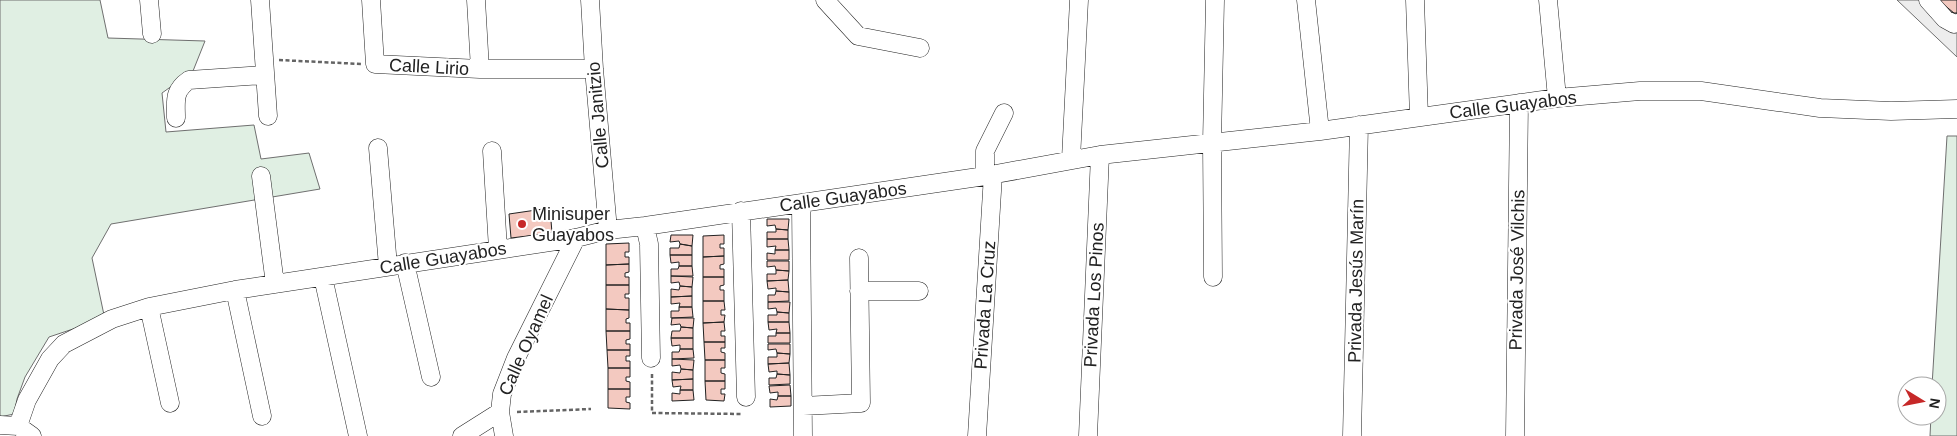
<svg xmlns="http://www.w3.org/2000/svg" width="1957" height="436" font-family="Arial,sans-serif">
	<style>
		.green { fill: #e0efe3; stroke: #6f6f6f }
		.parking { fill: #ededed; stroke: #6f6f6f }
		.building { fill: #f3c9c0; stroke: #222 }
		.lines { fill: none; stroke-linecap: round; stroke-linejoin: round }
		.minor-casing { stroke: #222; stroke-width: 19 }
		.path { stroke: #646464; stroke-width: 2.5; stroke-dasharray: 4 2.5; stroke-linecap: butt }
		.minor { stroke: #fff; stroke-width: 18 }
		.poi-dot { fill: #c62828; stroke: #fff; stroke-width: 2 }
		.labels { text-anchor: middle; stroke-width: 4; stroke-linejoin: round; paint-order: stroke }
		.street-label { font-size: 18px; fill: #222; stroke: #fff }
		.poi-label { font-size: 18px; fill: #222; stroke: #fff; text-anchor: start }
	</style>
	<rect width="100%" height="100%" fill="#fff"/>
	<!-- green -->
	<path class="green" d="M 0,0 L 100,0 L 108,38 L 205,41 L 193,71 L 162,93 L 166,132 L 254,125 L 261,159 L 309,153 L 320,189 L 111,224 L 92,258 L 104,315 L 79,327 L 49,337 L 25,377 L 17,399 L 14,414 L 0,417 Z
		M 1947,136 L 1957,136 L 1957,436 L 1930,436 L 1931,416 L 1937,416 L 1937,386 L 1932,386 Z"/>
	<!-- parking -->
	<path class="parking" d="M 1897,0 L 1938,0 L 1953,13 L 1957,13 L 1957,57 Z"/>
	<!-- building -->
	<path class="building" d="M 1938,0 L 1957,0 L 1957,13 L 1954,13 Z
		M 550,208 L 552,233 L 511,238 L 509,214 Z
		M 767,219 L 789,219 L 788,230 L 776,229 L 775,225 L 767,226 Z
		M 776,229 L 788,230 L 788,239 L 767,239 L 767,232 L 776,232 Z
		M 671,235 L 693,235 L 692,246 L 680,244 L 679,241 L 670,242 Z
		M 724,235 L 724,244 L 720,244 L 720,248 L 724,248 L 724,256 L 703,257 L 703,236 Z
		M 767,239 L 788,239 L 789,250 L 775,250 L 776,246 L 767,247 Z
		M 629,243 L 629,252 L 625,252 L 625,257 L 629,257 L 629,264 L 606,265 L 606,244 Z
		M 680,244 L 692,246 L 692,255 L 670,255 L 670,248 L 679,248 Z
		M 775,250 L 789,250 L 789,260 L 767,260 L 767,253 L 775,254 Z
		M 670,255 L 692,255 L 692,266 L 679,266 L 679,262 L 671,263 Z
		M 724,256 L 724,264 L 720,265 L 720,269 L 724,269 L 724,277 L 703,277 L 703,257 Z
		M 767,261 L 789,261 L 789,271 L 776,270 L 775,266 L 767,267 Z
		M 629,264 L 629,272 L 625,273 L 625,277 L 629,277 L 629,285 L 606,285 L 606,265 Z
		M 679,266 L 692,266 L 693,276 L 671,276 L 671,269 L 678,269 Z
		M 776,270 L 789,271 L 788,280 L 767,281 L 767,274 L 776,274 Z
		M 671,276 L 693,277 L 692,287 L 680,286 L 679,282 L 671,283 Z
		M 703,277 L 724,277 L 724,285 L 720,286 L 720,290 L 724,290 L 724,301 L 703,301 Z
		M 788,280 L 789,292 L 776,291 L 776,288 L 768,289 L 767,281 Z
		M 606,285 L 629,285 L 629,294 L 625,294 L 625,298 L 629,298 L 629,310 L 606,309 Z
		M 680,286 L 692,287 L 692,296 L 671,297 L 671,289 L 679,290 Z
		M 776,291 L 789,292 L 789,301 L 768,302 L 768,295 L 775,295 Z
		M 692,296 L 692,307 L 679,307 L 680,303 L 671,304 L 671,297 Z
		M 703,301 L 724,301 L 725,310 L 721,310 L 721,315 L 725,315 L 724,322 L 703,323 Z
		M 768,302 L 790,302 L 789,313 L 777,312 L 776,308 L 768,309 Z
		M 679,307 L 692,307 L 693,317 L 671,318 L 671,311 L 679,311 Z
		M 606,309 L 629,310 L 629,318 L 626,319 L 626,323 L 630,323 L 630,331 L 606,331 Z
		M 777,312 L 789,313 L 789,322 L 768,322 L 768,315 L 777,315 Z
		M 672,318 L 694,318 L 693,328 L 681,327 L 680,324 L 671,325 Z
		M 724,322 L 725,331 L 721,331 L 721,336 L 725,336 L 725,342 L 704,342 L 703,323 Z
		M 768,322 L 789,322 L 790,333 L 776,333 L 777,329 L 769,330 Z
		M 681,327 L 693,328 L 693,338 L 671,338 L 672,331 L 680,331 Z
		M 606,331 L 630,331 L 630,339 L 626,340 L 626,344 L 630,344 L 630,350 L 607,350 Z
		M 776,333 L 790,333 L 790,343 L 768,343 L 768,336 L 776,336 Z
		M 671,338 L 693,338 L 693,349 L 680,349 L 680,345 L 672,346 Z
		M 704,342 L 725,342 L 725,348 L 721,348 L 721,352 L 725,353 L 725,360 L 705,360 Z
		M 768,344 L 790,344 L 790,354 L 777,353 L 776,349 L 768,350 Z
		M 680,349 L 693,349 L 694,358 L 672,359 L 672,352 L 679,352 Z
		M 607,350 L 630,350 L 630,356 L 626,356 L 626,361 L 630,361 L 630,368 L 608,368 Z
		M 777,353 L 790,354 L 789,363 L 768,364 L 768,357 L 777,357 Z
		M 672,359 L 694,360 L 693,370 L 681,369 L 680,365 L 672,366 Z
		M 705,360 L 725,360 L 725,368 L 721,368 L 721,373 L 725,374 L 725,381 L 705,381 Z
		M 789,363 L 790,375 L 777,374 L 777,371 L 769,372 L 768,364 Z
		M 608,368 L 630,368 L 630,377 L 626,377 L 626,381 L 630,382 L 630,389 L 608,389 Z
		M 681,369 L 693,370 L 693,379 L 672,380 L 672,372 L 680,373 Z
		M 777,374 L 790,375 L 790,384 L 769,385 L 769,378 L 776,378 Z
		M 693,379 L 693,390 L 680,390 L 681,386 L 673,387 L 672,380 Z
		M 705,381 L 725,381 L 725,389 L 721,389 L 721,394 L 725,394 L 724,401 L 706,400 Z
		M 790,385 L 791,396 L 778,396 L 778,392 L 770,393 L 769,386 Z
		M 608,389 L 630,389 L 630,397 L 626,397 L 626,402 L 630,403 L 630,409 L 608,408 Z
		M 680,390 L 693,390 L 694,400 L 672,401 L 672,393 L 680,394 Z
		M 778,396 L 791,396 L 791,406 L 770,407 L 770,399 L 777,400 Z"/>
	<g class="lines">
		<!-- minor casing -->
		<g class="minor-casing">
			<path id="minor" d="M 149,0 L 152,34
				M 260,0 L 268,116
				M 371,0 L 375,64 L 480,69 L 594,69
				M 476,0 L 480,69
				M 590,0 L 594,69 L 608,230
				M 825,0 L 858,36 L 920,48
				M 1306,0 L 1320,131
				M 1415,0 L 1419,117
				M 1548,0 L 1557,98
				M 1928,0 L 1945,19 L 1954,24 L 1957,23
				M 176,118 C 176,101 173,91 189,80 L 265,75
				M 378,148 L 388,266
				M 492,151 L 498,249
				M 1071,159 L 1079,0
				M 261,176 L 275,284
				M 985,176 L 985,151 L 1004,113
				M 801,203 L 803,436
				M 741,211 L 746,397
				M 645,226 L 649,244 L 651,358
				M 405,263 L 431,377
				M 323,277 L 358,436
				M 1213,277 L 1212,142 L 1215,0
				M 235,290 L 262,416
				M 859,291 L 919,291
				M 149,307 L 170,403
				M 803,406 L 861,403 L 859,258
				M 0,425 L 18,426 L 32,436
				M 18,426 L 27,400 L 50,359 L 64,344 L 112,319 L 149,307 L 235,290 L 576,238 L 608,230 L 645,226 L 985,176 L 1100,155 L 1320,131 L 1557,98 L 1640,91 L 1701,91 L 1820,108 L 1891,111 L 1957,109
				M 462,436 L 500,412
				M 504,436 L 500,412 L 502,394 L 516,358 L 576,238
				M 977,436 L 993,175
				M 1088,436 L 1100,155
				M 1352,436 L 1359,125
				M 1515,436 L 1519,103"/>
		</g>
		<!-- path -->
		<path class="path" d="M 279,60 L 361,64
			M 652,374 L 652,413 L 743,414
			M 517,412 L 591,409"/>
		<!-- minor -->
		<use href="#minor" class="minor"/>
	</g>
	<!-- markers -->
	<circle class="poi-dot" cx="522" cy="224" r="5"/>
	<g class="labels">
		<!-- street labels -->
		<g class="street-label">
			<text transform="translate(429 67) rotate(3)" y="6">Calle Lirio</text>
			<text transform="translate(1513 105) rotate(-7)" y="6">Calle Guayabos</text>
			<text transform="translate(598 115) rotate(-95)" y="6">Calle Janitzio</text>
			<text transform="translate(843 197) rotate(-8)" y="6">Calle Guayabos</text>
			<text transform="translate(443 258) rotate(-9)" y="6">Calle Guayabos</text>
			<text transform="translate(1517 270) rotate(-89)" y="6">Privada José Vilchis</text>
			<text transform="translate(1356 281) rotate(-89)" y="6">Privada Jesús Marín</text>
			<text transform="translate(1094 295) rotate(-87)" y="6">Privada Los Pinos</text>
			<text transform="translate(985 305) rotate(-86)" y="6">Privada La Cruz</text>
			<text transform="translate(526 345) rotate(-66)" y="6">Calle Oyamel</text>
		</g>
		<!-- poi labels -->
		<g class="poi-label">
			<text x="532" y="220">Minisuper<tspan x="532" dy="21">Guayabos</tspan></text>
		</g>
	</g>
	<!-- north arrow -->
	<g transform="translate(1922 401) rotate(100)"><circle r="24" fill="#ffffff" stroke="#a7a7a7"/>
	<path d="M0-4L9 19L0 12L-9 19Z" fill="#c62828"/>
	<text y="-8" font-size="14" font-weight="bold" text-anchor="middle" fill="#222222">N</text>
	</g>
</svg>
